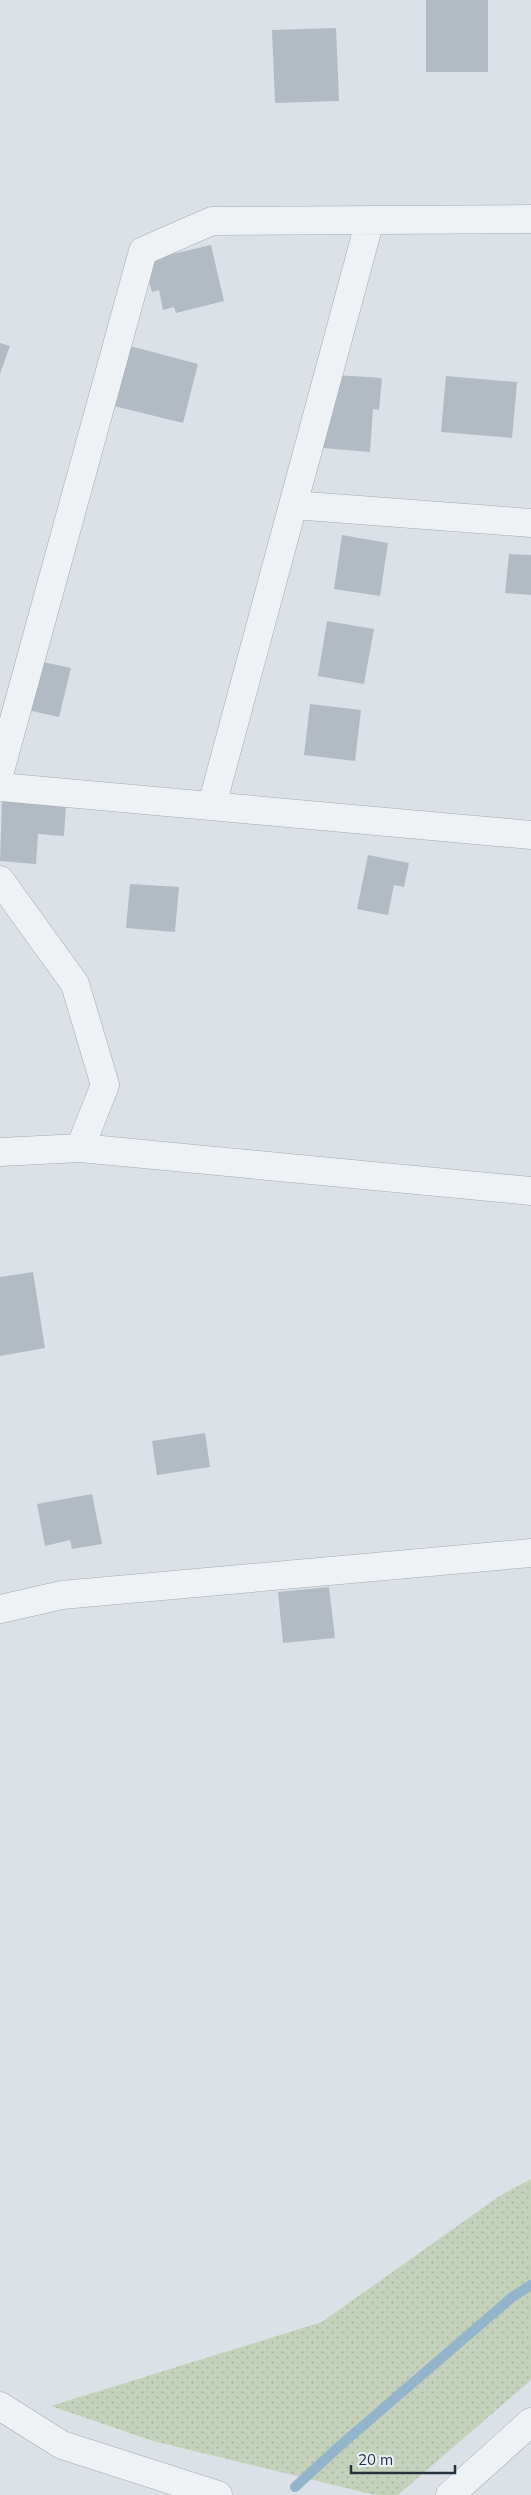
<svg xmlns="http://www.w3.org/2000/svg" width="531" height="2495" font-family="Mulish,sans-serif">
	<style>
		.grass { fill: url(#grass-dots) }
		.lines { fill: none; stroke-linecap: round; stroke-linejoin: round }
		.stream { stroke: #92b5cb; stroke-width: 10 }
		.building { fill: #b2bbc4 }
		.minor-casing { stroke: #a0a9b1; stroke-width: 29 }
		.minor { stroke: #eef2f5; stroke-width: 28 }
	</style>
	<defs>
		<pattern id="grass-dots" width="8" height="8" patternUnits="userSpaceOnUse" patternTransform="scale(1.25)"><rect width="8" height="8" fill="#c4d2bb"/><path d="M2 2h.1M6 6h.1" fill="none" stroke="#a8b5a2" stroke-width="1.8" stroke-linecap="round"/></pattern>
	</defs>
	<rect width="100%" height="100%" fill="#dbe1e7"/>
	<!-- grass -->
	<path class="grass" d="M 531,2179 L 531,2380 L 398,2495 L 375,2495 L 153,2441 L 51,2406 L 322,2322 L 501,2195 Z"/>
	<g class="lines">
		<!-- stream -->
		<path class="stream" d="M 295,2487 L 343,2443 L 511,2298 L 531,2285"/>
	</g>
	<!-- building -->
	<path class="building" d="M 426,0 L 488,0 L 488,72 L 426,72 Z
		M 336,28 L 339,101 L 275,103 L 272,30 Z
		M 211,245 L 224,301 L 176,313 L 174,307 L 163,310 L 159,290 L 152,292 L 146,271 L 153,269 L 151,259 Z
		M 0,343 L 10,346 L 0,374 Z
		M 126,345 L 198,364 L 183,423 L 110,405 Z
		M 336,375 L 382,378 L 379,410 L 373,409 L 370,452 L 323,448 L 328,388 Z
		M 446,376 L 517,382 L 512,438 L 441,432 Z
		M 342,535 L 388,543 L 380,596 L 334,589 Z
		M 509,554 L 531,555 L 531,595 L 505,593 Z
		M 327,621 L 374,629 L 364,684 L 318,676 Z
		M 34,660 L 71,668 L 59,717 L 23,709 Z
		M 310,704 L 361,710 L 355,761 L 304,755 Z
		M 2,799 L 66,804 L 64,836 L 38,834 L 36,864 L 0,861 Z
		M 368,855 L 409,863 L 404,887 L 394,885 L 388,915 L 357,909 Z
		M 130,884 L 179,887 L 175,932 L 126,928 Z
		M 33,1272 L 45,1348 L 0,1356 L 0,1277 Z
		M 205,1433 L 210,1467 L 157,1475 L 152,1441 Z
		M 92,1494 L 102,1544 L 72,1549 L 70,1540 L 45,1546 L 37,1504 Z
		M 329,1587 L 335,1638 L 283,1643 L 278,1592 Z"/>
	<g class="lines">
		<!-- minor casing -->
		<g class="minor-casing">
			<path id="minor" d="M 293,505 L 531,523
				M 0,771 L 143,251 L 212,221 L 531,219
				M 0,787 L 531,835
				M 212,805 L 370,220
				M 0,880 L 75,984 L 105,1085 L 80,1148
				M 0,1152 L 80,1148 L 531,1191
				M 0,1609 L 62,1595 L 531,1553
				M 0,2406 L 62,2445 L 218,2495
				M 450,2495 L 531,2422"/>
		</g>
		<!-- minor -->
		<use href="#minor" class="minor"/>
	</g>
	<!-- scale -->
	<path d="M351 2465v8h104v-8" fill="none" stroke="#24313e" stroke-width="2.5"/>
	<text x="358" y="2465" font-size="15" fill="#24313e" stroke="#eaf0f5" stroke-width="4" paint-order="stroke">20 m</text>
</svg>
